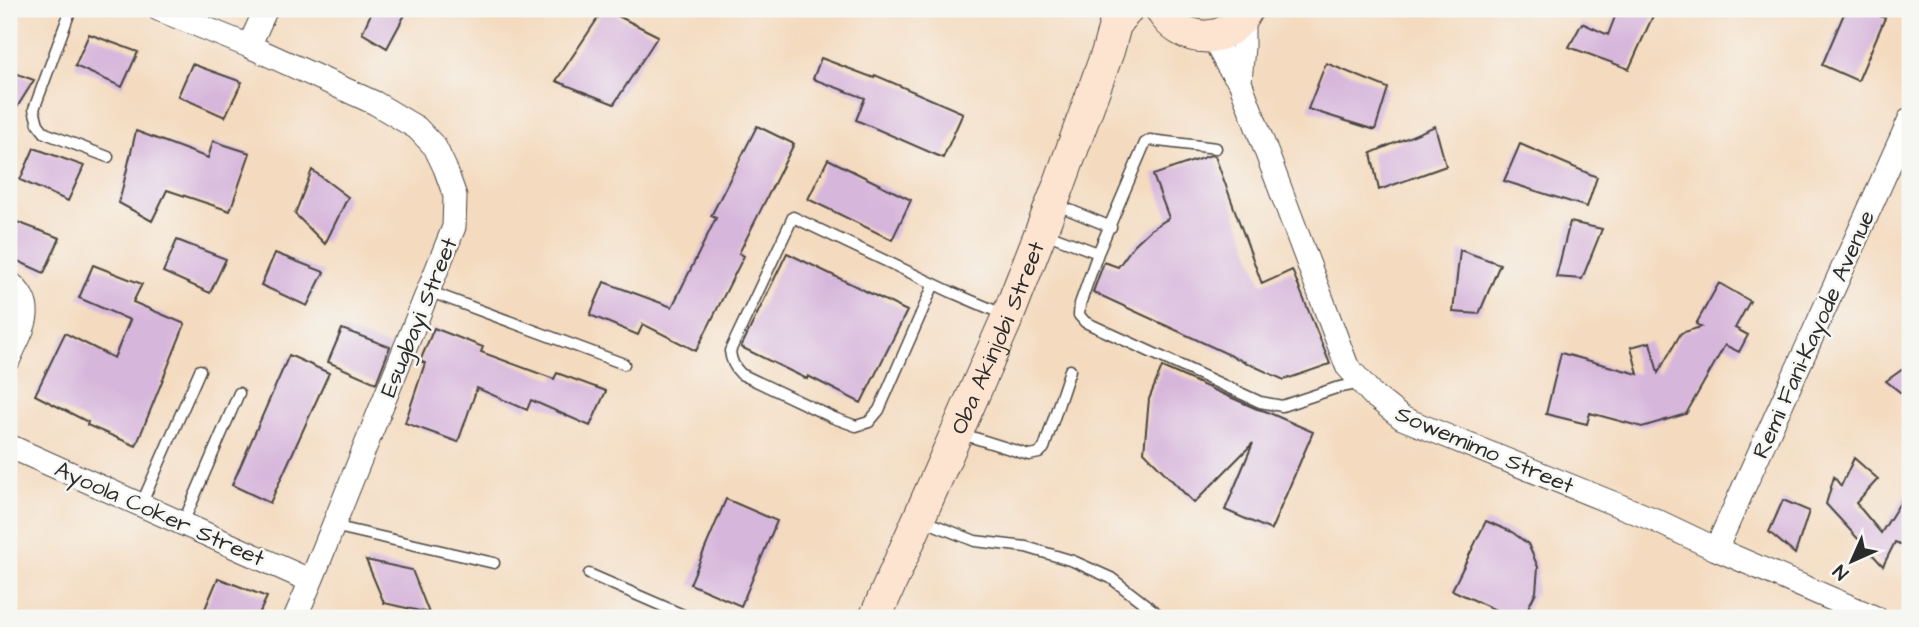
<svg xmlns="http://www.w3.org/2000/svg" width="1919" height="627" font-family="'Architects Daughter',sans-serif">
	<style>
		.building { fill: #d7b6db }
		.lines { fill: none; stroke-linecap: round; stroke-linejoin: round }
		.lane-casing { stroke: #494541; stroke-width: 13 }
		.street-casing { stroke: #494541; stroke-width: 25 }
		.secondary-casing { stroke: #494541; stroke-width: 34 }
		.lane { stroke: #fff; stroke-width: 10 }
		.street { stroke: #fff; stroke-width: 23 }
		.secondary { stroke: #fde4d0; stroke-width: 32 }
		.labels { text-anchor: middle; stroke-width: 5; stroke-linejoin: round; paint-order: stroke }
		.street-label { font-size: 23px; fill: #2b2b2b; stroke: #f6f6f2 }
	</style>
	<rect width="100%" height="100%" fill="#f6f6f2"/>
	<filter id="ink" filterUnits="userSpaceOnUse"><feTurbulence type="fractalNoise" baseFrequency=".0143" numOctaves="2"/><feDisplacementMap in="SourceGraphic" scale="14" xChannelSelector="R" yChannelSelector="G"/><feConvolveMatrix kernelMatrix="1 2 1 2 8 2 1 2 1" color-interpolation-filters="sRGB"/></filter>
	<filter id="wash" filterUnits="userSpaceOnUse"><feTurbulence type="fractalNoise" baseFrequency=".00686" numOctaves="4" result="noise"/><feDisplacementMap in="SourceGraphic" scale="28" xChannelSelector="R" yChannelSelector="G"/><feGaussianBlur stdDeviation="1.57" result="paint"/><feColorMatrix in="noise" values="0 0 0 0 0 0 0 0 0 0 0 0 0 0 0 0 0 1.4 0 .05"/><feComposite in="paint" operator="in"/></filter>
	<g filter="url(#wash)">
		<rect width="100%" height="100%" fill="#f4dabe"/>
		<g id="blocks">
			<!-- building -->
			<path class="building" d="M 373,9 L 408,9 L 387,48 L 362,33 Z
				M 604,9 L 658,36 L 614,104 L 556,81 Z
				M 1618,9 L 1656,9 L 1629,69 L 1569,47 L 1582,23 L 1608,35 Z
				M 1846,9 L 1863,9 L 1885,18 L 1858,81 L 1822,65 Z
				M 89,34 L 138,52 L 122,87 L 75,66 Z
				M 821,58 L 874,78 L 875,75 L 963,113 L 943,158 L 856,120 L 865,98 L 813,79 Z
				M 1326,63 L 1388,88 L 1375,130 L 1308,109 Z
				M 192,64 L 242,82 L 225,117 L 178,96 Z
				M 9,71 L 34,80 L 9,120 Z
				M 757,126 L 794,144 L 739,253 L 744,256 L 696,351 L 643,324 L 638,335 L 590,315 L 604,282 L 672,307 L 716,218 L 711,216 Z
				M 1435,126 L 1446,166 L 1379,190 L 1371,153 Z
				M 136,131 L 208,158 L 213,141 L 250,153 L 230,211 L 167,190 L 152,221 L 119,203 Z
				M 1520,144 L 1597,177 L 1587,207 L 1504,181 Z
				M 34,148 L 84,166 L 68,201 L 20,180 Z
				M 1211,155 L 1215,156 L 1262,284 L 1292,270 L 1330,364 L 1284,380 L 1093,292 L 1104,262 L 1118,267 L 1134,245 L 1150,230 L 1169,218 L 1153,175 Z
				M 828,159 L 911,200 L 892,240 L 808,199 Z
				M 312,170 L 348,197 L 325,244 L 295,214 Z
				M 9,219 L 60,238 L 44,273 L 9,257 Z
				M 1570,222 L 1602,229 L 1582,279 L 1556,277 Z
				M 177,240 L 226,259 L 210,293 L 163,272 Z
				M 1460,250 L 1500,264 L 1479,314 L 1453,312 Z
				M 275,253 L 324,272 L 307,306 L 261,285 Z
				M 787,253 L 907,311 L 861,403 L 808,376 L 807,379 L 741,347 Z
				M 93,265 L 142,284 L 133,302 L 185,324 L 136,446 L 87,425 L 88,422 L 35,395 L 65,333 L 114,358 L 130,320 L 79,298 Z
				M 1719,283 L 1750,301 L 1735,328 L 1748,335 L 1739,352 L 1725,345 L 1686,414 L 1642,427 L 1590,413 L 1587,424 L 1546,414 L 1561,353 L 1638,374 L 1631,347 L 1650,342 L 1658,373 L 1681,333 L 1701,327 L 1696,324 Z
				M 434,328 L 483,347 L 481,352 L 554,379 L 557,373 L 606,391 L 590,426 L 531,400 L 527,410 L 477,388 L 458,442 L 405,423 L 425,363 L 420,361 Z
				M 342,329 L 390,347 L 376,383 L 328,362 Z
				M 289,355 L 329,373 L 270,503 L 232,485 Z
				M 1910,364 L 1910,400 L 1886,381 Z
				M 1162,367 L 1257,409 L 1265,411 L 1313,432 L 1271,530 L 1225,510 L 1253,443 L 1194,503 L 1144,452 L 1149,399 Z
				M 1854,458 L 1878,479 L 1856,503 L 1881,533 L 1910,487 L 1910,548 L 1895,542 L 1883,566 L 1826,504 L 1834,477 L 1841,486 Z
				M 726,499 L 777,521 L 741,606 L 690,584 Z
				M 1783,500 L 1809,511 L 1795,554 L 1769,532 Z
				M 1486,521 L 1512,532 L 1528,544 L 1538,567 L 1536,592 L 1523,618 L 1513,618 L 1452,590 Z
				M 366,560 L 412,570 L 429,613 L 384,603 Z
				M 218,578 L 267,597 L 257,618 L 221,618 L 204,611 Z"/>
		</g>
	</g>
	<g filter="url(#ink)">
		<use href="#blocks" fill-opacity="0" stroke="#494541" stroke-width="2"/>
		<g class="lines">
			<!-- lane casing -->
			<g class="lane-casing">
				<path id="lane" d="M 71,9 L 34,109 L 38,124 L 45,133 L 108,157
					M 1216,148 L 1150,140 L 1145,143 L 1098,253 L 1080,304 L 1079,315 L 1085,322 L 1260,402 L 1282,406 L 1336,388 L 1362,383
					M 1055,204 L 1111,227
					M 1042,232 L 1098,253
					M 934,284 L 879,410 L 869,422 L 856,426 L 834,418 L 741,374 C 734,367 731,361 730,351 L 793,217 L 951,292 L 1005,315
					M 428,291 L 624,364
					M 959,433 L 1029,455 L 1039,453 L 1044,448 L 1070,370
					M 141,505 L 200,370
					M 920,519 L 975,541 L 1026,547 L 1073,561 L 1111,578 L 1163,618
					M 183,523 L 239,393
					M 333,526 L 494,563
					M 589,574 L 690,618"/>
			</g>
			<!-- street casing -->
			<g class="street-casing">
				<path id="street" d="M 158,9 L 249,46 L 375,103 L 417,128 L 435,147 L 445,168 L 455,196 L 454,227 L 311,581 L 295,618
					M 1212,36 L 1228,66 L 1240,82 L 1347,366 L 1373,395 L 1402,418 L 1655,520 L 1716,549 L 1876,618
					M 249,46 L 266,9
					M 1240,82 L 1243,47 L 1243,16
					M 9,282 C 40,308 22,328 9,359
					M 9,446 L 311,581
					M 1716,549 L 1910,119"/>
			</g>
			<!-- secondary casing -->
			<g class="secondary-casing">
				<g id="secondary">
					<path d="M 1161,9 C 1180,44 1228,47 1247,9"/>
					<path id="s1" d="M 875,618 L 1008,316 L 1058,188 L 1108,51 L 1115,25 L 1127,9"/>
				</g>
			</g>
			<!-- lane -->
			<use href="#lane" class="lane"/>
			<!-- street -->
			<use href="#street" class="street"/>
			<!-- secondary -->
			<use href="#secondary" class="secondary"/>
		</g>
	</g>
	<g class="labels">
		<!-- street labels -->
		<g class="street-label">
			<text transform="translate(418 317) rotate(-68)" y="8">Esugbayi Street</text>
			<text transform="translate(1813 334) rotate(-66)" y="8">Remi Fani-Kayode Avenue</text>
			<text dy="8" stroke="none"><textPath href="#s1" startOffset="306">Oba Akinjobi Street</textPath></text>
			<text transform="translate(1485 449) rotate(23)" y="8">Sowemimo Street</text>
			<text transform="translate(160 513) rotate(24)" y="8">Ayoola Coker Street</text>
		</g>
	</g>
	<!-- margin -->
	<rect width="1919" height="627" fill="none" stroke="#f6f6f2" stroke-width="35"/>
	<!-- north arrow -->
	<g transform="translate(1852 561) rotate(225)" stroke="#f6f6f2" stroke-width="5" paint-order="stroke">
	<path d="M0-5L12 26L0 18L-12 26Z" fill="#2b2b2b"/>
	<text y="-10" font-size="19" font-weight="bold" text-anchor="middle" fill="#2b2b2b">N</text>
	</g>
</svg>
